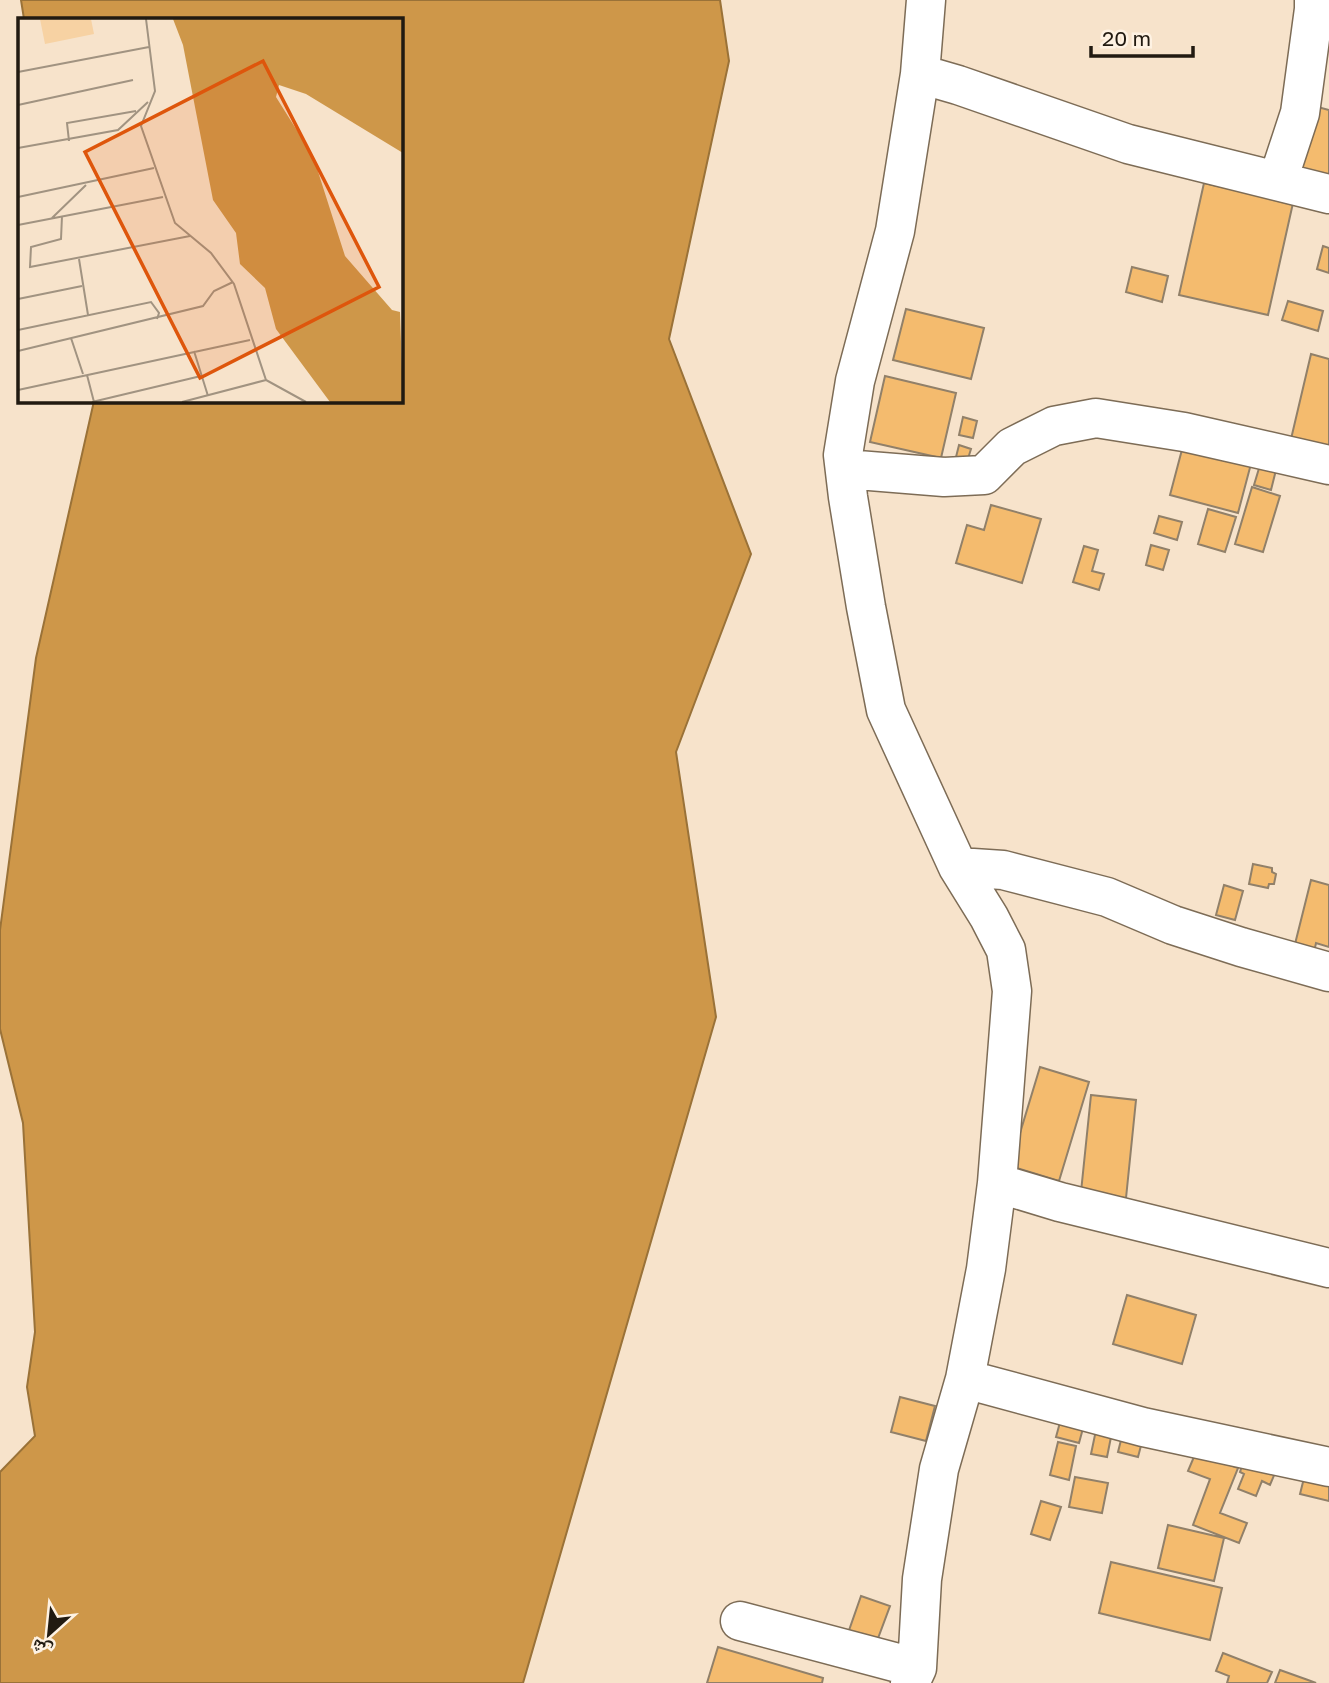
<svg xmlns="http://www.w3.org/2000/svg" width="1329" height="1683" font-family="'Golos Text','Noto Naskh Arabic',sans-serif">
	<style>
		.water { fill: #ce9749; stroke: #9a7238; stroke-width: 2 }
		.building { fill: #f4bb6e; stroke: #918069; stroke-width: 2 }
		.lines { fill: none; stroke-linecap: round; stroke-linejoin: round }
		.minor-casing { stroke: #7d6c56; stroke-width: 41 }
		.minor { stroke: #fff; stroke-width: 38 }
		.inset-road { fill: none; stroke: #a19381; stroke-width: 2 }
		.view { fill: #de560c; fill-opacity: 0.15; stroke: #de560c; stroke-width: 3.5 }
		.inset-edge { fill: none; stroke: #211a11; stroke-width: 3.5 }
	</style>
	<rect width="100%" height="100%" fill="#f7e3cb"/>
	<!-- water -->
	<path class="water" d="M 21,0 L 720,0 L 729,61 L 669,339 L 751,554 L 676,752 L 716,1017 L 523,1683 L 0,1683 L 0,1472 L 35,1436 L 27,1387 L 35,1332 L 23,1123 L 0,1029 L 0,930 L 36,658 L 94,401 L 401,401 L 401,19 L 24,19 Z"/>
	<!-- building -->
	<path class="building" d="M 1314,106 L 1329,110 L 1329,176 L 1299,169 Z
		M 1204,183 L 1293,203 L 1268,315 L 1179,295 Z
		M 1323,246 L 1329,248 L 1329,273 L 1317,269 Z
		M 1132,267 L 1168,276 L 1162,302 L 1126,292 Z
		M 1288,301 L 1323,311 L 1318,331 L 1282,320 Z
		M 906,309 L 984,328 L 971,379 L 893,360 Z
		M 1311,354 L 1329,359 L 1329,448 L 1291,439 Z
		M 885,376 L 956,393 L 941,458 L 870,442 Z
		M 963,417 L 977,421 L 973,438 L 959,435 Z
		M 1184,442 L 1252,460 L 1238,513 L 1170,495 Z
		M 959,445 L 971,449 L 966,465 L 955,461 Z
		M 1260,465 L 1276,470 L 1271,490 L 1254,485 Z
		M 1252,487 L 1280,496 L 1263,552 L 1235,544 Z
		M 991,505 L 1041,519 L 1022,583 L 956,563 L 967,525 L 984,530 Z
		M 1208,509 L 1236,517 L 1225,552 L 1198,544 Z
		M 1159,516 L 1182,522 L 1177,540 L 1154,533 Z
		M 1151,545 L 1169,550 L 1163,570 L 1146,565 Z
		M 1084,546 L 1098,550 L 1092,571 L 1104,574 L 1099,590 L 1073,582 Z
		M 1253,864 L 1272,868 L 1272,872 L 1276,874 L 1274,884 L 1269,884 L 1268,888 L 1249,884 Z
		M 1311,880 L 1329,885 L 1329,947 L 1316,943 L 1313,957 L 1293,952 Z
		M 1224,885 L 1243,891 L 1235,920 L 1216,915 Z
		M 1040,1067 L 1089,1082 L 1059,1181 L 1010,1166 Z
		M 1091,1095 L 1136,1100 L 1126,1198 L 1081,1192 Z
		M 1127,1295 L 1196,1315 L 1182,1364 L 1113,1344 Z
		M 900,1397 L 935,1406 L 926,1441 L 891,1432 Z
		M 1062,1415 L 1085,1421 L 1079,1443 L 1056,1437 Z
		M 1096,1430 L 1112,1432 L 1107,1457 L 1091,1454 Z
		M 1123,1432 L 1143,1438 L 1138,1457 L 1118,1452 Z
		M 1058,1442 L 1076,1446 L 1069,1480 L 1050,1475 Z
		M 1196,1452 L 1238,1468 L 1220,1513 L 1247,1523 L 1239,1543 L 1193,1525 L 1210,1479 L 1188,1471 Z
		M 1244,1460 L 1275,1473 L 1270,1485 L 1262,1481 L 1256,1496 L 1238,1489 L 1244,1474 L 1240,1472 Z
		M 1305,1474 L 1329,1480 L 1329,1501 L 1300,1494 Z
		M 1075,1477 L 1108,1483 L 1102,1513 L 1069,1507 Z
		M 1041,1501 L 1061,1507 L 1050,1540 L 1031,1534 Z
		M 1168,1525 L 1224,1538 L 1214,1581 L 1158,1568 Z
		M 1111,1562 L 1222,1588 L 1210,1640 L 1099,1613 Z
		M 861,1596 L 890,1606 L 874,1649 L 846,1639 Z
		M 718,1647 L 823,1678 L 822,1683 L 707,1683 Z
		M 1223,1653 L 1272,1672 L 1267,1683 L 1227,1683 L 1229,1676 L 1216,1671 Z
		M 1280,1670 L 1308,1680 L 1316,1683 L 1275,1683 Z"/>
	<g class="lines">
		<!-- minor casing -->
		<g class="minor-casing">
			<path id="minor" d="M 920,74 L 958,85 L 1128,144 L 1329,194
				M 1278,180 L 1300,113 L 1314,9 L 1314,0
				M 845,469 L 944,477 L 984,475 L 1012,447 L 1054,426 L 1096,418 L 1184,432 L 1329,465
				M 958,867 L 1003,870 L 1107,897 L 1173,925 L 1241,947 L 1329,972
				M 997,1183 L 1060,1202 L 1329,1268
				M 965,1379 L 1143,1427 L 1329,1467
				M 740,1621 L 917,1668
				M 910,1683 L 917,1668 L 922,1579 L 939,1469 L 965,1379 L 986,1269 L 997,1183 L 1012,991 L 1006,950 L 989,917 L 958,867 L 886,710 L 866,607 L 848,497 L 843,455 L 855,381 L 895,231 L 920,74 L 926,0"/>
		</g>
		<!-- minor -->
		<use href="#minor" class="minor"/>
	</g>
	<!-- overview -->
	<g transform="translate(18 18)">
		<rect width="385" height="385" fill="#f7e3cb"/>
		<path d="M 22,1 L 73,1 L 76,16 L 27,26 Z" fill="#f7d2a3"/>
		<path d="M 155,1 L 385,1 L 385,135 L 288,76 L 261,67 L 258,79 L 295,138 L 327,238 L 374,292 L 382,294 L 385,384 L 312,384 L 258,311 L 247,270 L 222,246 L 218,215 L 195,182 L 165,27 Z" fill="#ce9749"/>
		<path class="inset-road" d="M 128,1 L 137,73 L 123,108 L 157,205 L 193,235 L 216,266 L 248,362 L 288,384M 0,54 L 131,29M 0,87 L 115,62M 51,123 L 49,105 L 118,93M 0,130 L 100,112 L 130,84M 0,179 L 136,150M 44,198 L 43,221 L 13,229 L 12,249 L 172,218M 34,200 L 68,167M 0,207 L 145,179M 61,241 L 70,297M 0,281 L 64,268M 0,312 L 133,284 L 141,295 L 139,301M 53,320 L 65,356M 0,333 L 185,288 L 196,273 L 215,264M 176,333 L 190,378M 69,357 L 76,384M 0,372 L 232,322M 74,384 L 183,358M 164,384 L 248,362"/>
		<path class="view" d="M 245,43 L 361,269 L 182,360 L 67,134 Z"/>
		<rect width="385" height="385" class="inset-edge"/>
	</g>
	<!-- north arrow -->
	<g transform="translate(49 1634) rotate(207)" stroke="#fef2e3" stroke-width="5" paint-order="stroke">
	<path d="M0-5L12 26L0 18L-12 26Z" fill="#211a11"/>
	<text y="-10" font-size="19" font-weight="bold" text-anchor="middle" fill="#211a11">ش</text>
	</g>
	<!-- scale -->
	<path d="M1091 46v10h102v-10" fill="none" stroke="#211a11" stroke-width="3.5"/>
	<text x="1102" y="46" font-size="21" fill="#211a11" stroke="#fef2e3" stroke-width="5" paint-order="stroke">20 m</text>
</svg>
